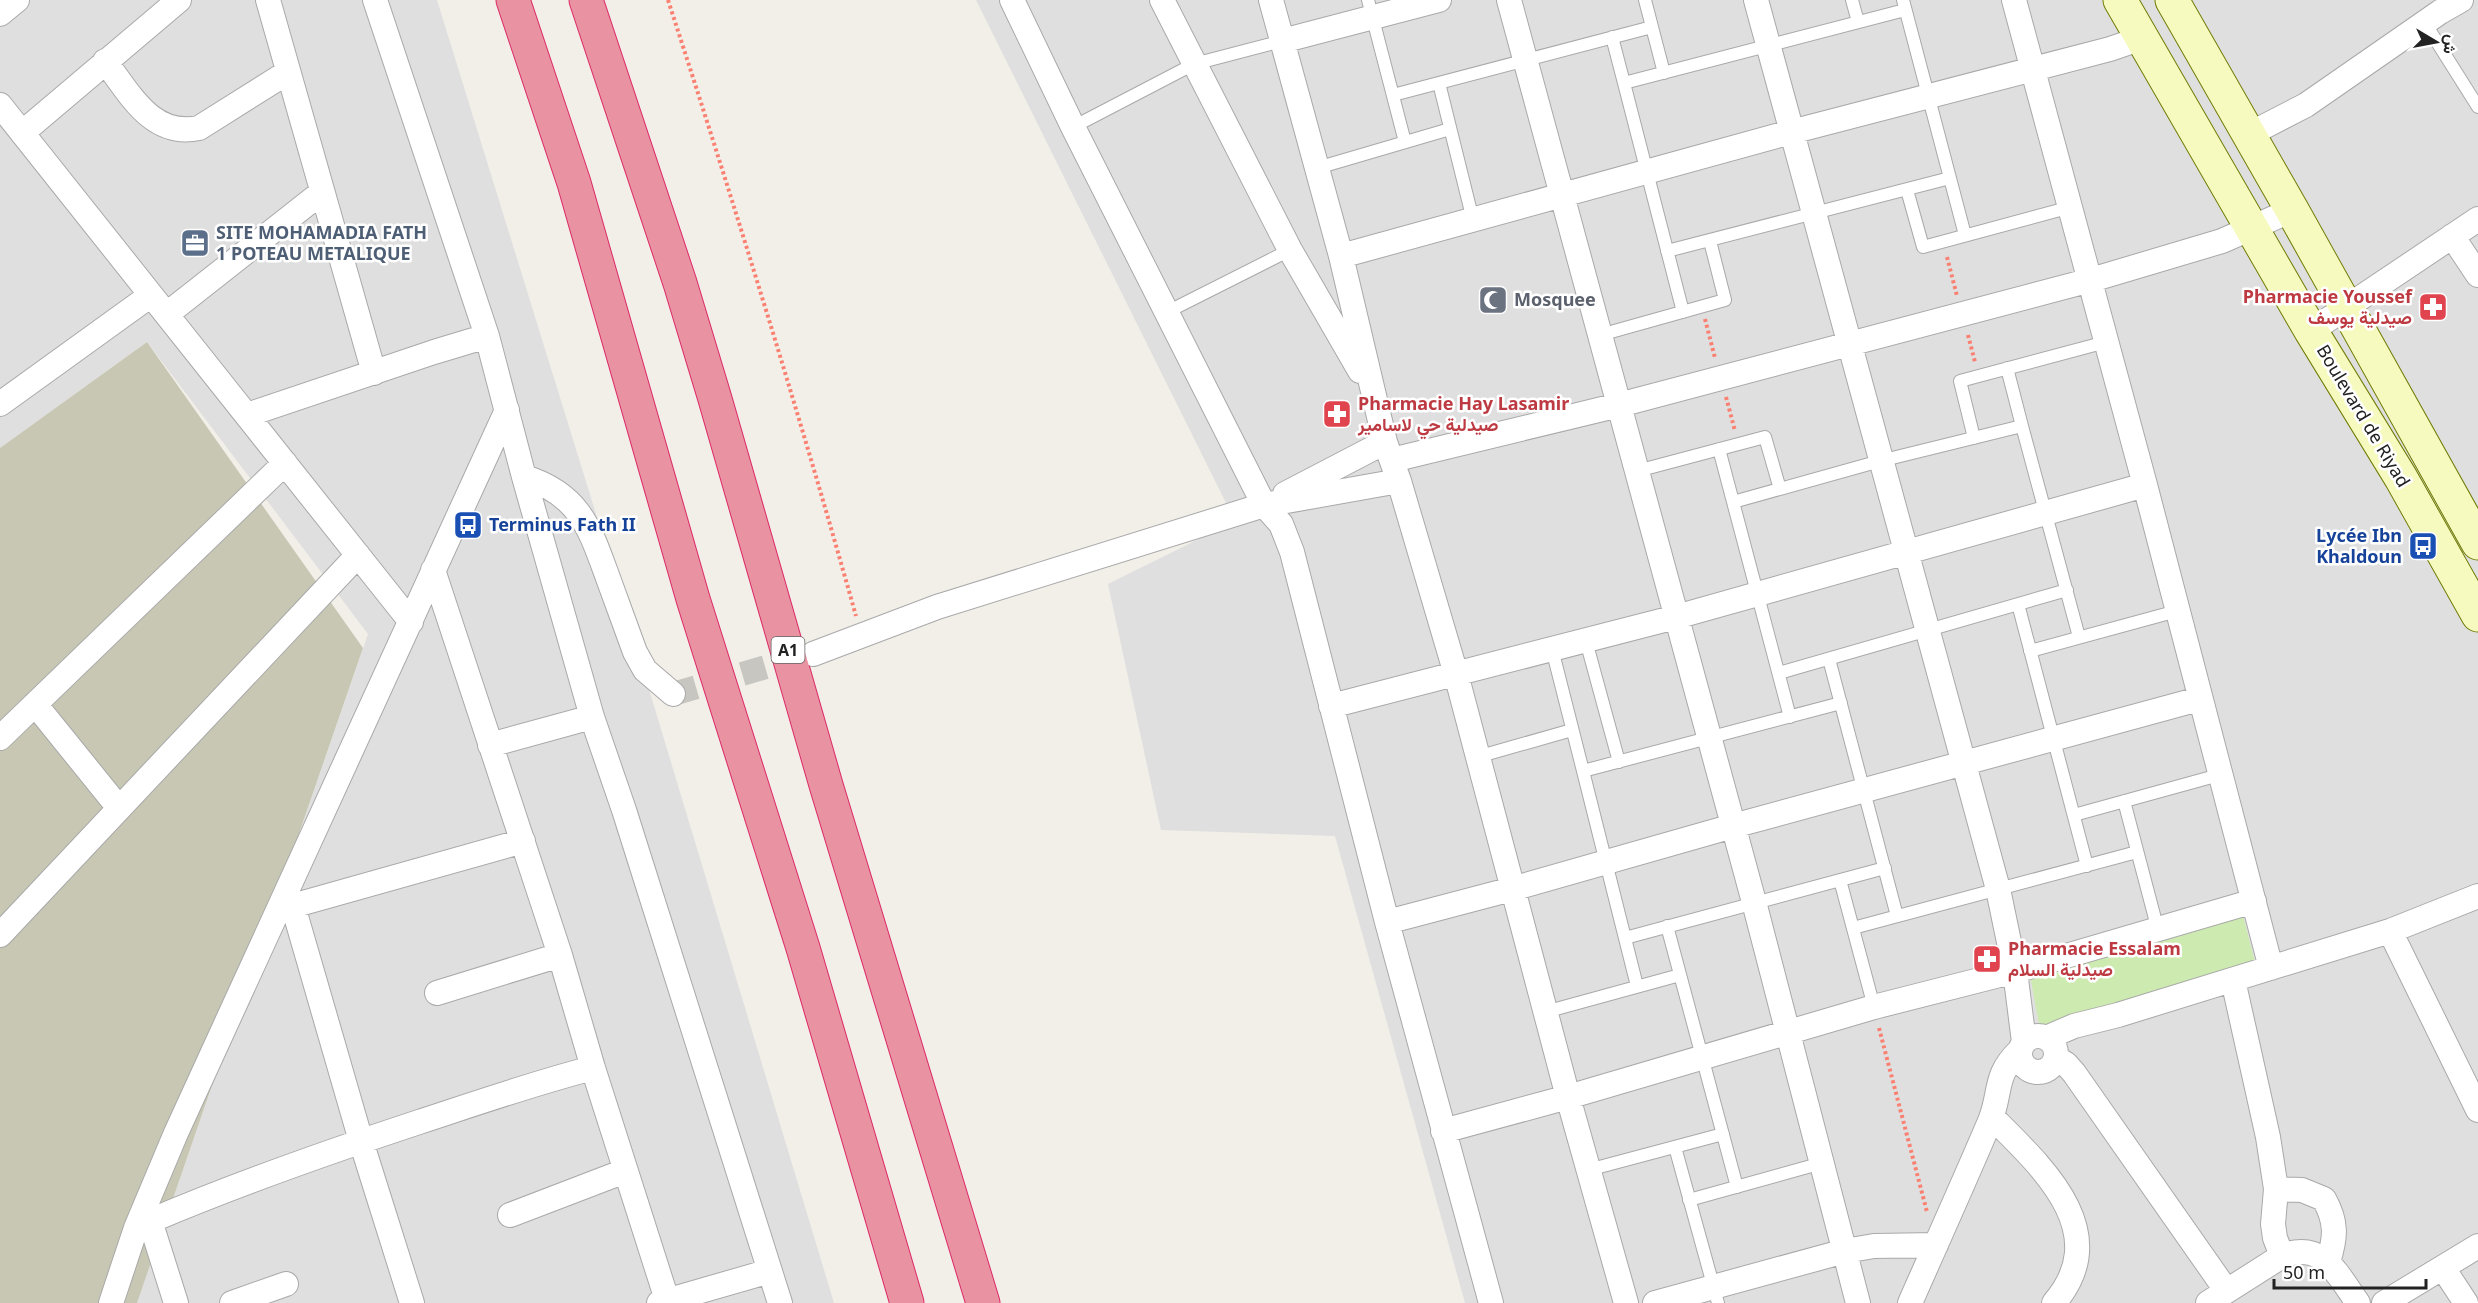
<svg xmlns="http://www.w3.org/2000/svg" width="2478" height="1303" font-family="'Noto Sans',Vazirmatn,sans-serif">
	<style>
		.residential { fill: #e0dfdf }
		.construction { fill: #c7c7b4 }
		.grass { fill: #cdebb0 }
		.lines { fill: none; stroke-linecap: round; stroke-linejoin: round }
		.minor-tunnel { stroke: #c8c6c1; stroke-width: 24; stroke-dasharray: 24 12; stroke-linecap: butt }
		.service-casing { stroke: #a9a9a9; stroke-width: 14 }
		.minor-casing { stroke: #a9a9a9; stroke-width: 26 }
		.secondary-casing { stroke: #707d05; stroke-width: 35 }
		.motorway-casing { stroke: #dc2a67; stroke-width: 35 }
		.path { stroke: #fa8072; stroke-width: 4; stroke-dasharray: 3 3; stroke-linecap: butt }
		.service { stroke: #fff; stroke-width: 12 }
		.minor { stroke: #fff; stroke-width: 24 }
		.secondary { stroke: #f7fabf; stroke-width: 33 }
		.motorway { stroke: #e892a2; stroke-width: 33 }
		.labels { text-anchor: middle; stroke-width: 5; stroke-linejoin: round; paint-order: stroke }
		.shield { fill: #fff; stroke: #646464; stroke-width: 1.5 }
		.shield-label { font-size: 16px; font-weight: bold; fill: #222 }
		.service-label { font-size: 18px; font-weight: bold; fill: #4e5e75; stroke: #fff; text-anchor: start }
		.health-label { font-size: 18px; font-weight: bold; fill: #be3a42; stroke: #fff; text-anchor: start }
		.worship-label { font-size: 18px; font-weight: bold; fill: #5b616d; stroke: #fff; text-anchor: start }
		.street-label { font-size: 18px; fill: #222; stroke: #fff }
		.transit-label { font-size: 18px; font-weight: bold; fill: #164399; stroke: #fff; text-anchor: start }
	</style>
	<rect width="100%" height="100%" fill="#f2efe9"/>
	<!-- residential -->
	<path class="residential" d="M 0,0 L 437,0 L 601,530 L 834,1303 L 137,1303 L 368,634 L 147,342 L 0,448 Z
		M 976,0 L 2478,0 L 2478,1303 L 1465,1303 L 1335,836 L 1161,830 L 1108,584 L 1235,521 Z"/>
	<!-- construction -->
	<path class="construction" d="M 147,342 L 363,648 L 137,1303 L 0,1303 L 0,448 Z"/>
	<!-- grass -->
	<path class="grass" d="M 2242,912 L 2255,962 L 2042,1041 L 2029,970 Z"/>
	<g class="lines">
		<!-- minor-tunnel -->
		<path class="minor-tunnel" d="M 673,694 L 804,656"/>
		<!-- service casing -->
		<g class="service-casing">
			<path id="service" d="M 1368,0 L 1405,142
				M 1645,0 L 1664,73
				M 1852,0 L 1858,22
				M 1903,0 L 1965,235
				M 2425,23 L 2478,107
				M 1612,37 L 1624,83
				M 1439,83 L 1473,220
				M 1393,95 L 1652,27
				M 1073,127 L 1194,64 L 1282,41
				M 1317,168 L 1450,129
				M 1907,190 L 1923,247 L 2071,207
				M 1667,251 L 1950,178
				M 1167,312 L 1290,250
				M 1683,312 L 1624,83 L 1905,10
				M 1600,335 L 1725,300 L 1710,241
				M 2007,368 L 2022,426
				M 1974,438 L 1960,381 L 2106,342
				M 1719,449 L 1790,717
				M 1637,471 L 1765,437 L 1780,489
				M 1733,502 L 1880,461 L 2022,426 L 2079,637
				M 2018,604 L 2087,866
				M 1586,641 L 1619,762
				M 1552,649 L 1583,771
				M 2030,651 L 2177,611
				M 1829,659 L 1897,916
				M 1779,673 L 2067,590
				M 1477,757 L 1572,730
				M 2124,801 L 2158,930
				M 2074,815 L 2219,775
				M 1840,880 L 1874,1007
				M 1667,926 L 1737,1187
				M 1853,928 L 2137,852
				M 1625,938 L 1885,868
				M 1637,986 L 1583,771 L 1841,703
				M 1545,1012 L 1680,975
				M 1675,1147 L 1718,1303
				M 1588,1170 L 1723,1134
				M 1689,1200 L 1822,1163"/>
		</g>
		<!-- minor casing -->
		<g class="minor-casing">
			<path id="minor" d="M 268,0 L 374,373
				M 375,0 L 487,336 L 524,477 L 592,717 L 624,810 L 780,1303
				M 1012,0 L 1073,127 L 1264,505 L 1281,524 L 1292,552 L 1387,922 L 1491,1303
				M 1162,0 L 1290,250 L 1360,371
				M 1271,0 L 1341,256 L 1385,442 L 1399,481 L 1456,674 L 1568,1097 L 1626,1303
				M 1509,0 L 1754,902 L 1858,1303
				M 1756,0 L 1998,889 L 2015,971 L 2024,1042
				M 2014,0 L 2145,485 L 2271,968
				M 0,14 L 17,0
				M 1282,41 L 1439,0
				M 105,61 C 130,94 152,138 199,128 L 288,72
				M 0,105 L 411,622
				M 22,133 L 179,0
				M 2248,135 L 2306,105 L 2440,12 L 2461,0
				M 2452,236 L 2478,275
				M 1341,256 L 1791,132 L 2110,49 L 2142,38
				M 167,314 L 322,192
				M 2311,331 L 2478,219
				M 0,404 L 151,295
				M 247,415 L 434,352 L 487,336
				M 1392,460 L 1619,405 L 2091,280 L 2222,241 L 2292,210
				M 524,477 C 580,494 590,529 608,578 C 617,603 626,627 635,652 L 645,670 L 673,694
				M 1285,494 L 1385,442
				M 433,570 L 560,955 L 593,1068 L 668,1303
				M 813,654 L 937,607 L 1264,505 L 1399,481
				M 35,704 L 119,808
				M 1331,706 L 1676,617 L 2145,485
				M 0,738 L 285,463
				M 490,745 L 592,717
				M 293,906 L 361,1141 L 412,1303
				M 278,910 L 523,841
				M 1387,922 L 1512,889 L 1733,826 L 2199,699
				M 2390,931 L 2478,1110
				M 0,935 L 358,555
				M 2233,980 L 2268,1137 L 2276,1189 L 2273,1224 L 2275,1238 L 2282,1256
				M 437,993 L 560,955
				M2020 1054a18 18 0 1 1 36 0a18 18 0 1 1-36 0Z
				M 2046,1038 L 2074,1026 L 2118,1015 L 2390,931 L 2478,896
				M 2056,1058 L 2066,1064 L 2074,1073 L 2226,1290
				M 1992,1117 C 2042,1167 2115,1232 2054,1303
				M 1443,1131 L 1568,1097 L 1874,1007 L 2015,971 L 2254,901
				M 2276,1189 L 2302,1190 L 2324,1199 C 2337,1222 2336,1237 2328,1262
				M 146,1208 L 176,1303
				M 510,1215 L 625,1171
				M 150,1221 C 239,1183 328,1152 419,1122 C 477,1103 534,1083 593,1068
				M 2443,1268 L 2466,1303
				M 111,1303 L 136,1228 L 176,1133 L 507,410
				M 232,1303 L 286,1284
				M 659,1303 L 770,1271
				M 1655,1303 L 1845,1251 L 1874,1246 L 1936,1245
				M 1910,1303 C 1937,1242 1964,1182 1990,1121 C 2002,1091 1993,1076 2020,1050
				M 2208,1303 L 2282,1256 C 2323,1240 2337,1274 2358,1303
				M 2384,1303 L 2478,1246"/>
		</g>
		<!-- secondary casing -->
		<g class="secondary-casing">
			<path id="secondary" d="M 2120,0 L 2311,331 L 2401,478 L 2478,615
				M 2172,0 L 2292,210 L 2478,543"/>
		</g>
		<!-- motorway casing -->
		<g class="motorway-casing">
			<path id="motorway" d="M 513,0 L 574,183 L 693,599 L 803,948 L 907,1303
				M 586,0 L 680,283 L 715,399 L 826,785 L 983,1303"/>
		</g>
		<!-- path -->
		<path class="path" d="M 668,0 C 734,204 798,409 856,616
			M 1947,257 L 1957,296
			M 1705,319 L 1715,358
			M 1968,335 L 1975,362
			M 1726,397 L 1735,431
			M 1879,1028 L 1927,1212"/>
		<!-- service -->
		<use href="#service" class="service"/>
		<!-- minor -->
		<use href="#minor" class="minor"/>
		<!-- secondary -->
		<use href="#secondary" class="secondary"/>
		<!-- motorway -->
		<use href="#motorway" class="motorway"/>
	</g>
	<!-- icons -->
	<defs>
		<g id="office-square" transform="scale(1.5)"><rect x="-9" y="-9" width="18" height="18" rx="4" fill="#5c6f8a" stroke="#fff"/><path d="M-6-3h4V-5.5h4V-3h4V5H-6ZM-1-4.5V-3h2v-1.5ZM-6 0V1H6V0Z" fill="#fff"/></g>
		<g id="mosque-square" transform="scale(1.5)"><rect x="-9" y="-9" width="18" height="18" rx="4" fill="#6b7280" stroke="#fff"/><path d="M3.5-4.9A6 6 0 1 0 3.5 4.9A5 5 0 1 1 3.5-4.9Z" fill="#fff"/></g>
		<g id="pharmacy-square" transform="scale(1.5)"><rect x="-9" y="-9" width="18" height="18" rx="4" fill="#e0444e" stroke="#fff"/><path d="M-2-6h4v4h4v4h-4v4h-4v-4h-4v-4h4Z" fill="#fff"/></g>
		<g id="bus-square" transform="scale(1.5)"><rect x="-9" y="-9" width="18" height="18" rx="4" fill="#1a4fb4" stroke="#fff"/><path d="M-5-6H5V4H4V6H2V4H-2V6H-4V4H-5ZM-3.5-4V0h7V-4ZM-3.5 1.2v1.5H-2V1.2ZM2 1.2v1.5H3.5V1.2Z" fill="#fff"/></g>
	</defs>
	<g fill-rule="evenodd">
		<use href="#office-square" x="195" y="243"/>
		<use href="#mosque-square" x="1493" y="300"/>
		<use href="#pharmacy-square" x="2433" y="307"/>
		<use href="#pharmacy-square" x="1337" y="414"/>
		<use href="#bus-square" x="468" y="525"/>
		<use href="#bus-square" x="2423" y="546"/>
		<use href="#pharmacy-square" x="1987" y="959"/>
	</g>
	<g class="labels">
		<!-- shield labels -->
		<rect class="shield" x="771.5" y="637" width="33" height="26" rx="4.5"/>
		<g class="shield-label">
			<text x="788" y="656">A1</text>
		</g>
		<!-- service labels -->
		<g class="service-label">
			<text x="216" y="239">SITE MOHAMADIA FATH<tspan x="216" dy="21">1 POTEAU METALIQUE</tspan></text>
		</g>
		<!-- health labels -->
		<g class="health-label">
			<text x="2412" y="303" text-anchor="end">Pharmacie Youssef<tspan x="2412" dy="21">صيدلية يوسف</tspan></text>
			<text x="1358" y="410">Pharmacie Hay Lasamir<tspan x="1358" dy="21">صيدلية حي لاسامير</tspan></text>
			<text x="2008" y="955">Pharmacie Essalam<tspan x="2008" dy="21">صيدلية السلام</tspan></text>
		</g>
		<!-- worship labels -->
		<g class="worship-label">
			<text x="1514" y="306">Mosquee</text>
		</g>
		<!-- street labels -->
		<g class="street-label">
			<text transform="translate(2363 416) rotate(59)" y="6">Boulevard de Riyad</text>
		</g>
		<!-- transit labels -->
		<g class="transit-label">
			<text x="489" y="531">Terminus Fath II</text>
			<text x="2402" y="542" text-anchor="end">Lycée Ibn<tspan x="2402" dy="21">Khaldoun</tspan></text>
		</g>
	</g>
	<!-- north arrow -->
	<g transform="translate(2436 42) rotate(100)" stroke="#ffffff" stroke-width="4.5" paint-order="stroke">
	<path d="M0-4.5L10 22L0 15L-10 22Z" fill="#222222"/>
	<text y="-9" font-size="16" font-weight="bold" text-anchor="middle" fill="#222222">ش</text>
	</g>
	<!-- scale -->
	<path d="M2274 1279v9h152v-9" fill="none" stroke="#222222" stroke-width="3"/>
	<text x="2283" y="1279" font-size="18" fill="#222222" stroke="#ffffff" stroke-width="4.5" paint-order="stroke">50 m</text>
</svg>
